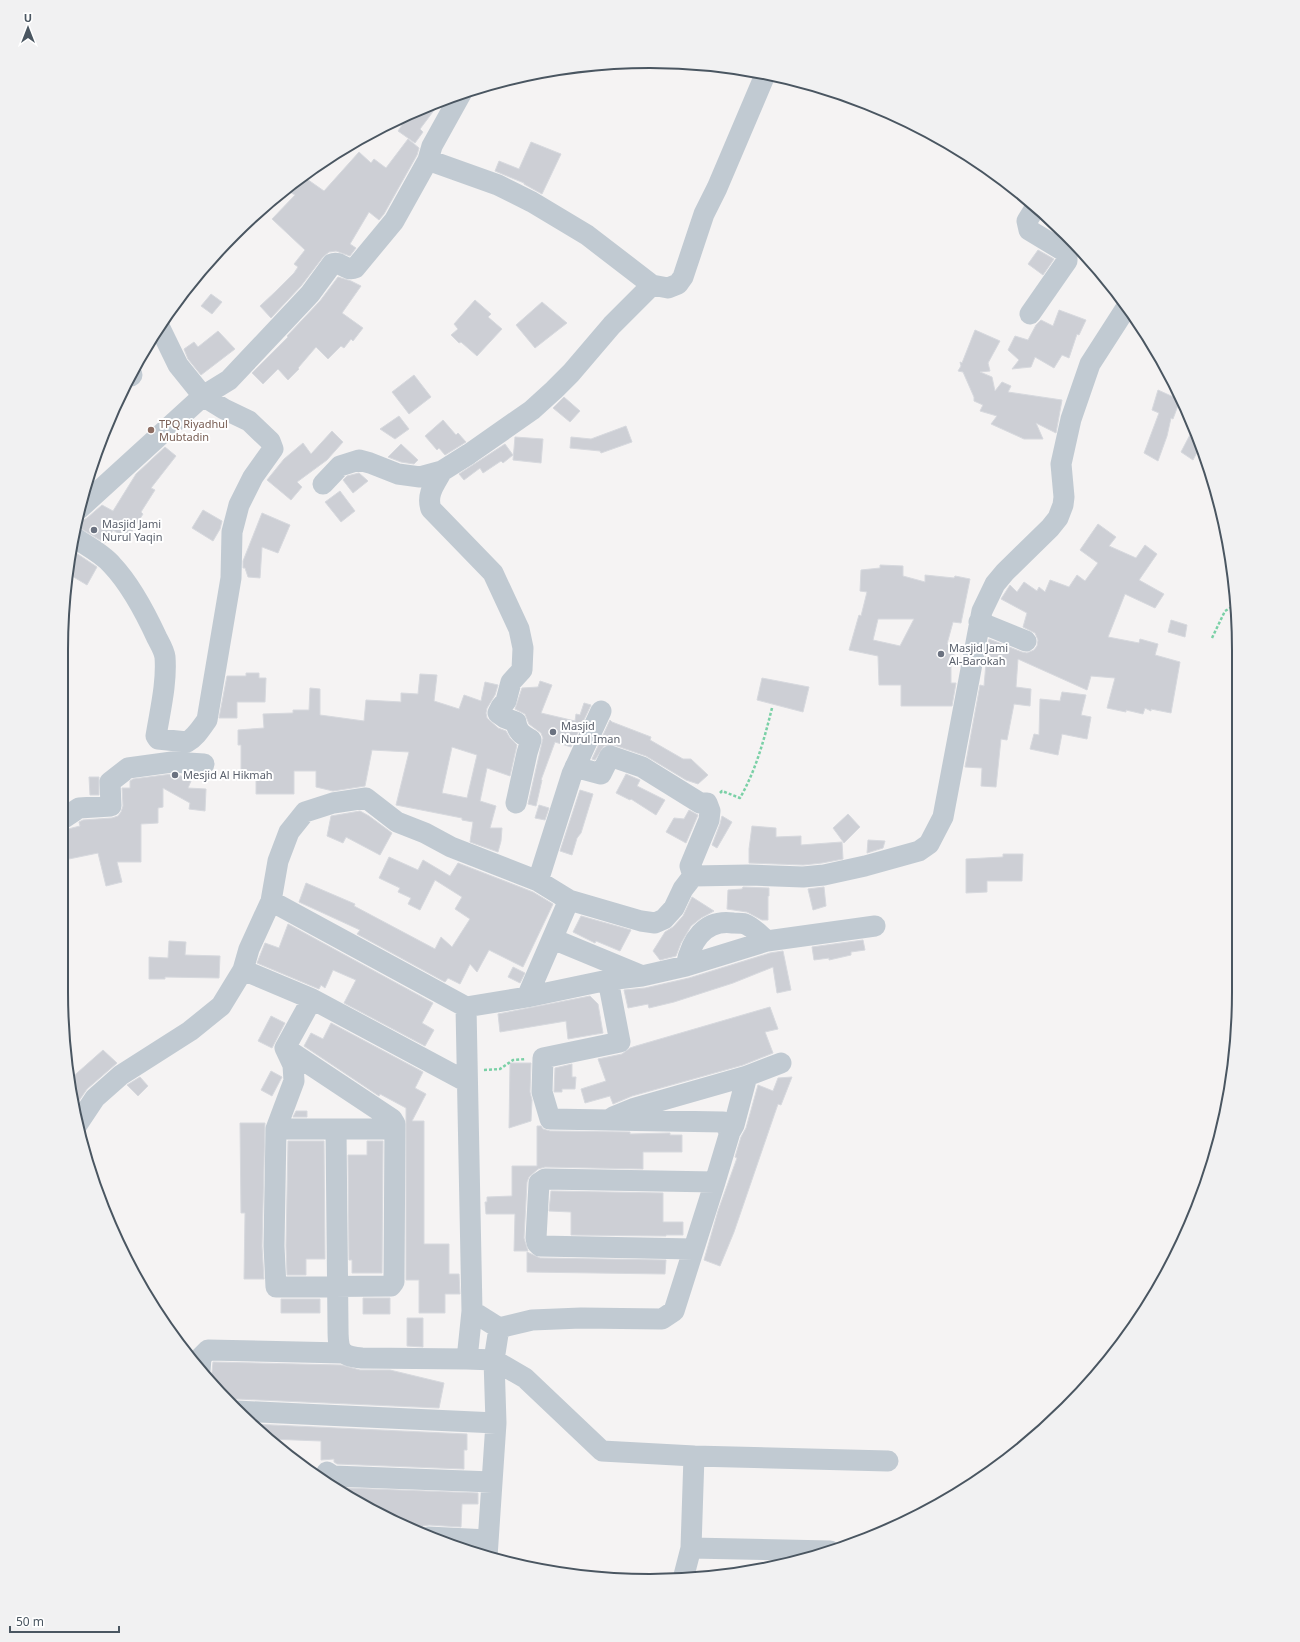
<svg xmlns="http://www.w3.org/2000/svg" width="1300" height="1642" font-family="'Noto Sans',sans-serif">
	<style>
		.building { fill: #cdcfd5; stroke: #d7d9de; fill-rule: evenodd }
		.lines { fill: none; stroke-linecap: round; stroke-linejoin: round }
		.path { stroke: #7ad0a6; stroke-width: 2.5; stroke-dasharray: 3 2; stroke-linecap: butt }
		.minor { stroke: #c1cad2; stroke-width: 21 }
		.education-dot { fill: #8d6e63; stroke: #fff; stroke-width: 1.5 }
		.worship-dot { fill: #6b7280; stroke: #fff; stroke-width: 1.5 }
		.labels { text-anchor: middle; stroke-width: 4; stroke-linejoin: round; paint-order: stroke }
		.education-label { font-size: 11px; fill: #785e54; stroke: #fff; text-anchor: start }
		.worship-label { font-size: 11px; fill: #5b616d; stroke: #fff; text-anchor: start }
		.rim { fill: none; stroke: #4a5661; stroke-width: 2 }
	</style>
	<rect width="100%" height="100%" fill="#f5f3f3"/>
	<!-- building -->
	<path class="building" d="M 441,101 L 420,129 L 423,132 L 415,143 L 398,131 L 408,116 Z
		M 408,139 L 419,148 L 417,155 L 384,214 L 379,220 L 369,212 L 350,244 L 356,248 L 350,256 L 336,251 L 329,252 L 323,257 L 301,286 L 271,318 L 260,306 L 275,292 L 294,273 L 298,267 L 294,264 L 305,250 L 272,219 L 295,195 L 288,191 L 292,185 L 304,177 L 324,191 L 359,152 L 371,163 L 374,159 L 386,168 Z
		M 531,142 L 561,154 L 542,194 L 524,184 L 524,183 L 495,171 L 499,161 L 519,169 Z
		M 1038,250 L 1054,259 L 1043,275 L 1028,264 Z
		M 338,277 L 351,281 L 361,286 L 342,313 L 363,328 L 353,341 L 351,339 L 344,348 L 341,346 L 328,359 L 316,347 L 298,368 L 299,369 L 288,380 L 278,369 L 263,384 L 252,373 L 288,337 L 287,336 L 320,301 Z
		M 211,294 L 222,302 L 212,314 L 201,306 Z
		M 475,300 L 491,314 L 488,317 L 502,329 L 477,356 L 461,342 L 459,343 L 451,335 L 458,329 L 454,324 Z
		M 542,302 L 567,323 L 535,348 L 516,325 Z
		M 1059,310 L 1086,320 L 1079,335 L 1077,334 L 1069,358 L 1062,355 L 1054,368 L 1035,357 L 1031,367 L 1012,369 L 1019,360 L 1008,350 L 1015,336 L 1028,340 L 1036,325 L 1041,320 L 1053,326 Z
		M 975,330 L 1000,341 L 988,363 L 990,371 L 980,372 L 992,377 L 995,391 L 1002,382 L 1011,386 L 1008,392 L 1062,400 L 1056,433 L 1036,423 L 1043,439 L 1024,439 L 991,424 L 997,416 L 980,411 L 983,405 L 974,401 L 974,397 L 963,372 L 958,371 L 961,366 L 960,362 L 962,363 Z
		M 218,331 L 235,349 L 201,375 L 188,359 L 184,349 L 194,342 L 198,347 Z
		M 414,375 L 431,397 L 409,414 L 392,392 Z
		M 1158,390 L 1180,400 L 1173,419 L 1171,418 L 1167,436 L 1158,461 L 1144,453 L 1159,413 L 1152,410 Z
		M 564,397 L 580,411 L 570,422 L 553,408 Z
		M 399,416 L 409,429 L 395,439 L 380,429 Z
		M 443,420 L 456,435 L 458,433 L 466,442 L 445,455 L 439,448 L 437,450 L 425,436 Z
		M 626,426 L 632,442 L 601,453 L 600,451 L 570,448 L 571,437 L 591,439 Z
		M 1193,429 L 1201,445 L 1193,460 L 1181,452 Z
		M 332,431 L 343,442 L 327,460 L 297,482 L 302,487 L 291,500 L 267,480 L 284,459 L 303,443 L 311,454 Z
		M 515,437 L 543,439 L 541,463 L 513,460 Z
		M 401,444 L 418,460 L 414,464 L 401,462 L 388,457 Z
		M 505,444 L 513,455 L 503,463 L 501,461 L 483,473 L 480,468 L 464,480 L 459,474 Z
		M 165,447 L 176,456 L 151,488 L 155,490 L 141,512 L 143,514 L 127,539 L 113,530 L 105,543 L 75,525 L 76,521 L 82,521 L 87,518 L 102,505 L 113,511 L 136,474 Z
		M 359,473 L 368,481 L 353,493 L 343,480 L 347,476 Z
		M 340,491 L 355,511 L 341,522 L 325,502 Z
		M 203,510 L 222,521 L 220,529 L 213,541 L 192,528 Z
		M 262,513 L 290,525 L 278,553 L 262,547 L 260,578 L 248,577 L 245,568 L 243,568 L 243,561 Z
		M 1098,524 L 1116,537 L 1109,546 L 1136,558 L 1145,545 L 1157,554 L 1139,580 L 1164,594 L 1155,608 L 1125,594 L 1108,637 L 1139,643 L 1140,639 L 1158,644 L 1155,655 L 1180,662 L 1171,713 L 1151,709 L 1151,711 L 1145,708 L 1143,714 L 1126,710 L 1126,712 L 1107,708 L 1115,678 L 1091,676 L 1087,690 L 1018,659 L 1016,687 L 1031,689 L 1030,706 L 1014,704 L 1007,740 L 1001,739 L 996,787 L 981,786 L 982,768 L 965,767 L 980,685 L 984,686 L 986,663 L 984,663 L 989,639 L 1022,652 L 1027,653 L 1034,650 L 1037,646 L 1038,640 L 1035,633 L 1023,627 L 1027,613 L 1001,599 L 1010,585 L 1017,592 L 1024,582 L 1037,591 L 1039,587 L 1045,592 L 1050,580 L 1069,587 L 1077,575 L 1085,581 L 1098,563 L 1080,550 Z
		M 70,549 L 97,567 L 87,585 L 67,573 Z
		M 880,565 L 903,566 L 903,576 L 925,582 L 925,575 L 954,578 L 955,576 L 970,579 L 961,623 L 953,622 L 947,644 L 956,648 L 951,664 L 951,683 L 956,683 L 952,706 L 901,706 L 901,685 L 879,685 L 878,656 L 849,650 L 859,615 L 861,616 L 867,592 L 860,591 L 861,570 L 880,568 ZM 878,619 L 914,619 L 900,646 L 873,640 Z
		M 1171,620 L 1187,625 L 1185,637 L 1168,632 Z
		M 246,673 L 259,673 L 259,678 L 266,678 L 265,702 L 237,702 L 237,718 L 219,718 L 227,676 L 246,676 Z
		M 420,674 L 437,675 L 434,701 L 459,709 L 464,695 L 481,701 L 485,682 L 498,685 L 495,695 L 487,708 L 486,713 L 487,718 L 498,728 L 506,731 L 510,738 L 517,745 L 510,776 L 487,768 L 480,801 L 496,806 L 490,828 L 502,828 L 501,841 L 498,852 L 470,842 L 473,822 L 462,820 L 462,818 L 396,805 L 409,752 L 372,750 L 365,786 L 333,791 L 316,787 L 316,771 L 294,771 L 294,794 L 256,794 L 256,774 L 241,774 L 241,745 L 238,745 L 238,730 L 264,728 L 263,714 L 293,713 L 293,710 L 309,710 L 310,688 L 320,689 L 320,715 L 364,721 L 366,700 L 401,702 L 401,693 L 418,694 ZM 452,747 L 477,755 L 467,798 L 442,793 Z
		M 762,678 L 809,687 L 803,712 L 757,700 Z
		M 540,681 L 552,685 L 541,713 L 575,721 L 576,714 L 580,715 L 584,703 L 591,705 L 571,747 L 555,742 L 541,780 L 542,780 L 536,806 L 528,804 L 543,738 L 541,733 L 529,724 L 525,714 L 515,709 L 522,688 L 538,687 Z
		M 1062,692 L 1086,695 L 1081,715 L 1091,717 L 1087,739 L 1062,734 L 1058,755 L 1030,749 L 1034,734 L 1039,735 L 1040,699 L 1060,701 Z
		M 610,720 L 612,722 L 651,737 L 650,740 L 683,759 L 691,759 L 708,775 L 698,784 L 686,780 L 646,756 L 614,745 L 604,746 L 595,760 L 592,759 Z
		M 172,774 L 177,774 L 191,781 L 188,788 L 206,789 L 205,811 L 189,809 L 190,803 L 163,788 L 163,807 L 158,808 L 158,823 L 141,824 L 141,862 L 117,862 L 122,882 L 106,886 L 98,853 L 64,860 L 64,830 L 80,826 L 79,822 L 83,820 L 112,818 L 118,816 L 121,812 L 123,806 L 122,788 L 130,788 L 130,781 L 133,779 Z
		M 626,774 L 640,780 L 637,786 L 665,800 L 656,815 L 631,799 L 630,800 L 616,793 Z
		M 89,777 L 99,777 L 99,795 L 90,795 Z
		M 580,790 L 593,794 L 581,833 L 577,838 L 572,855 L 560,851 Z
		M 539,805 L 549,808 L 545,820 L 535,818 Z
		M 689,810 L 698,815 L 686,843 L 666,832 L 674,818 L 684,819 Z
		M 360,811 L 369,816 L 392,833 L 380,855 L 346,837 L 343,843 L 327,836 L 331,816 Z
		M 848,814 L 860,827 L 844,843 L 833,828 Z
		M 722,816 L 732,822 L 717,848 L 712,845 L 720,824 Z
		M 752,826 L 776,828 L 776,837 L 801,836 L 801,845 L 842,842 L 843,859 L 822,863 L 803,865 L 749,863 L 749,849 Z
		M 868,840 L 885,841 L 883,848 L 867,853 Z
		M 1003,854 L 1023,854 L 1022,881 L 987,881 L 987,892 L 966,893 L 966,859 L 1003,857 Z
		M 389,857 L 418,870 L 423,860 L 450,876 L 458,863 L 533,892 L 553,904 L 523,967 L 489,950 L 477,972 L 470,964 L 460,984 L 448,978 L 445,982 L 357,934 L 360,930 L 299,902 L 306,883 L 355,904 L 354,906 L 435,949 L 441,937 L 452,947 L 470,919 L 455,909 L 462,897 L 435,880 L 420,910 L 408,904 L 411,898 L 398,892 L 400,888 L 379,878 Z
		M 743,887 L 769,888 L 769,896 L 768,896 L 768,920 L 762,920 L 747,912 L 727,909 L 728,890 L 742,889 Z
		M 824,887 L 826,906 L 813,910 L 808,889 Z
		M 692,897 L 714,911 L 701,918 L 691,926 L 681,943 L 676,956 L 660,960 L 653,951 L 665,932 L 673,927 L 683,916 Z
		M 581,916 L 631,930 L 620,951 L 596,941 L 595,943 L 573,932 Z
		M 288,924 L 433,1003 L 422,1023 L 434,1030 L 425,1046 L 344,1003 L 356,980 L 333,970 L 325,988 L 321,985 L 319,989 L 257,963 L 265,943 L 279,948 Z
		M 863,940 L 865,950 L 851,952 L 851,955 L 829,960 L 829,958 L 814,960 L 812,947 Z
		M 169,941 L 186,942 L 185,955 L 220,956 L 219,978 L 165,977 L 165,979 L 149,979 L 149,957 L 168,958 Z
		M 783,951 L 791,990 L 777,993 L 773,967 L 733,983 L 674,1002 L 649,1008 L 648,1004 L 628,1008 L 624,990 L 645,988 L 689,978 L 770,953 Z
		M 513,967 L 525,973 L 520,983 L 508,977 Z
		M 590,996 L 598,1004 L 603,1033 L 568,1039 L 566,1021 L 500,1032 L 498,1014 Z
		M 770,1007 L 778,1029 L 765,1032 L 773,1053 L 743,1065 L 632,1096 L 613,1104 L 610,1096 L 585,1103 L 581,1089 L 606,1081 L 598,1059 L 622,1054 L 630,1048 L 636,1046 Z
		M 271,1016 L 285,1023 L 272,1048 L 258,1041 Z
		M 331,1023 L 423,1072 L 415,1088 L 426,1094 L 412,1121 L 424,1121 L 424,1244 L 449,1244 L 449,1274 L 459,1274 L 460,1294 L 445,1294 L 445,1313 L 419,1313 L 419,1280 L 406,1280 L 406,1108 L 380,1094 L 379,1096 L 304,1046 L 311,1033 L 323,1039 Z
		M 103,1050 L 117,1063 L 87,1089 L 74,1108 L 68,1081 Z
		M 510,1063 L 531,1063 L 530,1092 L 532,1100 L 531,1121 L 509,1128 Z
		M 572,1064 L 572,1077 L 576,1077 L 575,1089 L 562,1089 L 562,1092 L 554,1092 L 555,1068 Z
		M 271,1071 L 282,1077 L 272,1096 L 261,1090 Z
		M 140,1077 L 148,1086 L 138,1096 L 127,1085 Z
		M 792,1077 L 781,1105 L 778,1104 L 734,1232 L 720,1266 L 704,1260 L 718,1211 L 737,1158 L 735,1157 L 741,1137 L 746,1128 L 758,1085 L 773,1091 L 778,1078 Z
		M 296,1111 L 307,1111 L 307,1117 L 293,1117 Z
		M 240,1123 L 265,1123 L 262,1246 L 264,1279 L 244,1279 L 245,1213 L 241,1213 Z
		M 537,1126 L 541,1126 L 543,1129 L 550,1131 L 630,1132 L 630,1134 L 670,1133 L 670,1135 L 682,1135 L 682,1152 L 643,1152 L 643,1169 L 545,1167 L 538,1169 L 529,1177 L 527,1182 L 524,1238 L 528,1251 L 514,1251 L 515,1214 L 486,1214 L 485,1202 L 487,1202 L 487,1197 L 512,1196 L 512,1166 L 537,1166 Z
		M 288,1141 L 324,1141 L 325,1259 L 306,1259 L 306,1275 L 287,1275 L 286,1246 Z
		M 367,1141 L 383,1141 L 382,1273 L 352,1273 L 352,1260 L 349,1260 L 348,1155 L 367,1155 Z
		M 551,1191 L 663,1193 L 663,1222 L 683,1222 L 683,1235 L 666,1235 L 666,1236 L 571,1235 L 571,1212 L 549,1211 Z
		M 527,1252 L 540,1258 L 666,1260 L 665,1274 L 527,1272 Z
		M 363,1298 L 390,1298 L 390,1314 L 363,1314 Z
		M 281,1299 L 320,1299 L 320,1313 L 281,1313 Z
		M 407,1318 L 423,1318 L 423,1347 L 407,1346 Z
		M 213,1362 L 341,1365 L 360,1370 L 390,1370 L 444,1383 L 439,1408 L 237,1399 L 228,1402 L 208,1380 L 212,1372 Z
		M 251,1424 L 467,1434 L 467,1450 L 464,1450 L 464,1469 L 337,1464 L 334,1462 L 334,1459 L 321,1460 L 321,1441 L 269,1439 Z
		M 346,1488 L 478,1493 L 478,1504 L 462,1504 L 461,1527 L 429,1525 L 423,1526 L 419,1529 L 410,1529 L 410,1521 L 394,1521 L 356,1502 L 346,1496 Z"/>
	<g class="lines">
		<!-- path -->
		<path class="path" d="M 1212,638 L 1225,611 L 1237,604
			M 720,793 L 722,791 L 740,798 C 756,770 764,740 772,708
			M 484,1070 L 500,1069 L 513,1060 L 526,1059"/>
		<!-- minor -->
		<path class="minor" d="M 428,160 L 498,185 L 532,202 L 587,235 L 652,285 L 668,288 L 678,284 L 683,277 L 704,214 L 717,188 L 765,75
			M 1030,314 L 1062,268 L 1067,261 L 1067,253 L 1029,230 L 1027,221 L 1035,208
			M 131,376 L 132,375
			M 442,471 C 435,484 426,494 431,509 L 493,573 L 519,629 L 523,648 L 522,670 L 511,682 L 506,701 L 501,707 L 498,713 L 505,718 L 516,722 C 517,732 523,735 531,740 L 527,753 L 516,803
			M 323,484 L 340,466 L 359,460 L 370,463 L 398,474 L 420,477 L 442,471 L 469,454 L 532,410 L 554,390 L 571,373 L 612,325 L 652,285
			M 79,509 L 203,396 L 229,380 L 310,294 L 332,264 C 340,260 346,272 355,268 L 394,221 L 428,160 L 432,146 L 462,92
			M 72,536 C 85,545 102,553 112,565 C 131,585 145,612 157,638 C 160,644 164,650 165,657 C 167,683 160,711 156,736 L 158,739 L 187,742 C 196,737 201,728 207,720 L 231,578 L 232,532 L 239,505 L 253,477 L 273,449 L 270,441 L 249,421 L 224,409 L 203,396 L 178,365 L 159,326
			M 979,622 L 1026,641
			M 575,767 L 601,774 L 610,756 L 642,767 L 700,803 L 707,803 L 710,811 L 709,820 L 690,866 L 693,876
			M 64,818 L 79,808 L 111,806 L 110,782 L 128,768 L 172,762 L 204,764
			M 538,881 L 572,774 L 601,711
			M 271,901 L 466,1007 L 472,1311 L 467,1359
			M 553,939 L 640,975
			M 686,966 C 691,941 704,919 733,923 C 737,923 742,923 745,924 C 753,927 761,936 767,941
			M 243,970 L 312,999 L 467,1082
			M 608,980 L 620,1042 L 543,1058 L 542,1092 L 550,1119 L 723,1122 L 730,1132 L 734,1125 L 747,1076
			M 527,997 L 569,900
			M 466,1007 L 527,997 L 608,980 L 642,976 L 686,966 L 767,941 L 875,926
			M 285,1048 L 392,1119 L 395,1124 L 394,1282 L 391,1286 L 276,1287 L 274,1246 L 276,1129 L 294,1081 L 293,1065 L 285,1048 L 312,999
			M 613,1117 L 635,1108 L 747,1076 L 781,1063
			M 77,1125 L 95,1098 L 121,1075 L 190,1031 L 221,1006 L 243,970 L 249,949 L 271,901 L 278,861 L 289,832 L 305,812 L 333,803 L 366,798 L 397,822 L 425,833 L 451,847 L 538,881 L 569,900 L 641,921 L 655,923 L 664,919 L 674,908 L 683,889 L 693,876 L 749,875 L 803,877 L 824,875 L 865,866 L 919,851 L 929,844 L 943,817 L 982,611 L 995,584 L 1005,572 L 1050,528 L 1058,518 L 1063,505 L 1064,497 L 1061,464 L 1071,419 L 1090,364 L 1126,308
			M 276,1129 L 395,1129
			M 336,1130 L 338,1327 C 338,1350 339,1356 362,1358 L 467,1359 L 494,1360 L 525,1378 L 602,1451 L 694,1456 L 691,1548 L 683,1579
			M 715,1182 L 730,1132
			M 472,1311 L 499,1328 L 532,1320 L 581,1318 L 662,1319 L 674,1311 L 715,1182 L 545,1179 L 539,1183 L 536,1238 L 537,1243 L 540,1246 L 693,1249
			M 200,1371 L 201,1357 L 208,1350 L 343,1353
			M 236,1411 L 496,1423
			M 694,1456 L 888,1461
			M 327,1472 L 333,1476 L 492,1482
			M 428,1537 L 488,1540
			M 691,1548 L 830,1551
			M 487,1557 L 496,1423 L 494,1360 L 499,1328"/>
	</g>
	<!-- markers -->
	<circle class="education-dot" cx="151" cy="430" r="4"/>
	<g class="worship-dot">
		<circle cx="94" cy="530" r="4"/>
		<circle cx="941" cy="654" r="4"/>
		<circle cx="553" cy="732" r="4"/>
		<circle cx="175" cy="775" r="4"/>
	</g>
	<g class="labels">
		<!-- education labels -->
		<g class="education-label">
			<text x="159" y="428">TPQ Riyadhul<tspan x="159" dy="13">Mubtadin</tspan></text>
		</g>
		<!-- worship labels -->
		<g class="worship-label">
			<text x="102" y="528">Masjid Jami<tspan x="102" dy="13">Nurul Yaqin</tspan></text>
			<text x="949" y="652">Masjid Jami<tspan x="949" dy="13">Al-Barokah</tspan></text>
			<text x="561" y="730">Masjid<tspan x="561" dy="13">Nurul Iman</tspan></text>
			<text x="183" y="779">Mesjid Al Hikmah</text>
		</g>
	</g>
	<!-- crop -->
	<path d="M0 0H1300V1642H0ZM650 68H650A582 582 0 0 1 1232 650V992A582 582 0 0 1 650 1574H650A582 582 0 0 1 68 992V650A582 582 0 0 1 650 68Z" fill="#f1f1f2" fill-rule="evenodd"/>
	<path class="rim" d="M650 68H650A582 582 0 0 1 1232 650V992A582 582 0 0 1 650 1574H650A582 582 0 0 1 68 992V650A582 582 0 0 1 650 68Z"/>
	<!-- north arrow -->
	<g transform="translate(28 28)" stroke="#ffffff" stroke-width="3" paint-order="stroke">
	<path d="M0-3L7 15L0 10L-7 15Z" fill="#4a5661"/>
	<text y="-6" font-size="11" font-weight="bold" text-anchor="middle" fill="#4a5661">U</text>
	</g>
	<!-- scale -->
	<path d="M10 1626v6h109v-6" fill="none" stroke="#4a5661" stroke-width="2"/>
	<text x="16" y="1626" font-size="12" fill="#4a5661" stroke="#ffffff" stroke-width="3" paint-order="stroke">50 m</text>
</svg>
